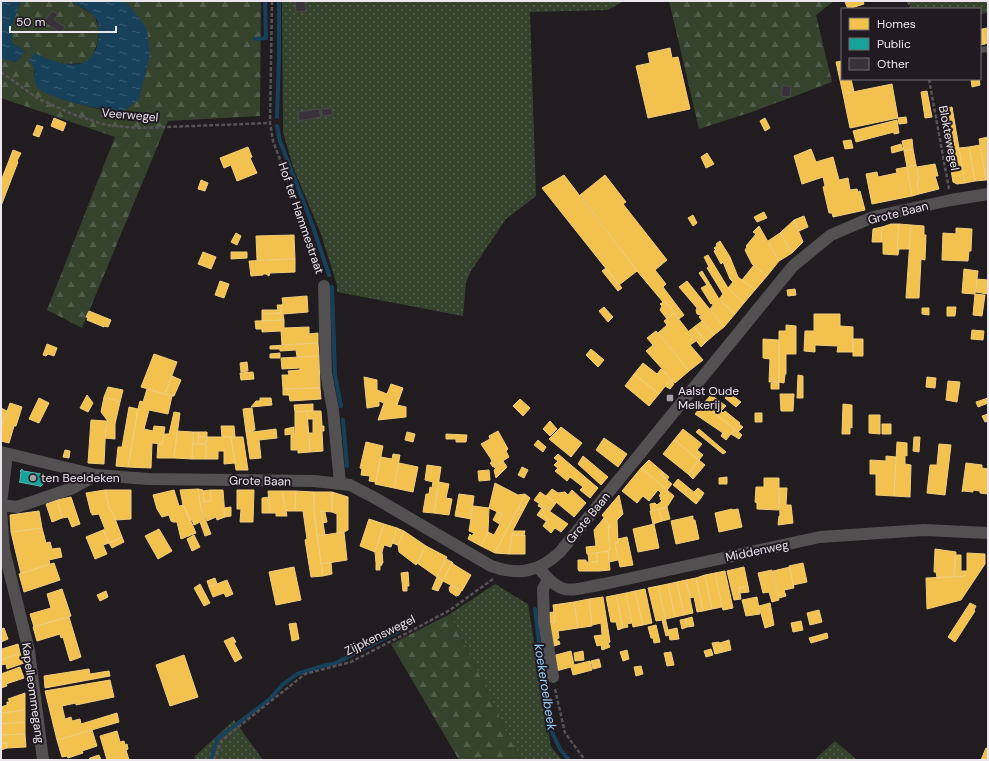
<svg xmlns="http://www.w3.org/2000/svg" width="989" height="761" font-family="'DM Sans',sans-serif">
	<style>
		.green { fill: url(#green-dots) }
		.forest { fill: url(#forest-firs) }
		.water { fill: url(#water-ripples) }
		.homes { fill: #f2c14e; stroke: #f0cc7d }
		.public { fill: #17a398; stroke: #57b7b1 }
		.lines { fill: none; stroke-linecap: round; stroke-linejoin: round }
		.stream { stroke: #17415a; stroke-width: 4 }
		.building { fill: #39323a; stroke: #4c494c }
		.path { stroke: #565255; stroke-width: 2.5; stroke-dasharray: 4 2; stroke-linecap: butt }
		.lane { stroke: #525050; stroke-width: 6 }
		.street { stroke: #525050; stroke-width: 12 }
		.poi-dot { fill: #a49fa4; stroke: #211a22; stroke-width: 1.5 }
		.labels { text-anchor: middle; stroke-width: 4; stroke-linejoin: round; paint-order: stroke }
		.street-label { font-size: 12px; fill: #ebe6eb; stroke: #211a22 }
		.poi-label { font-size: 12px; fill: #ebe6eb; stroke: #211a22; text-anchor: start }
		.water-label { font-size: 13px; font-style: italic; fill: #98d0f7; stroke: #211a22 }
	</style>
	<defs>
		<pattern id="green-dots" width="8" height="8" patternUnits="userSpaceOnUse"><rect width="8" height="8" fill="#35432d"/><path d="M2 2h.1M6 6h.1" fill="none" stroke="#525e4c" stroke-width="1.8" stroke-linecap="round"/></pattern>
		<pattern id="forest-firs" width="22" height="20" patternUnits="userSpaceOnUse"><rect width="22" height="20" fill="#35432d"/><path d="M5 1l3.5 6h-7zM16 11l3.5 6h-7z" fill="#525e4c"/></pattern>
		<pattern id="water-ripples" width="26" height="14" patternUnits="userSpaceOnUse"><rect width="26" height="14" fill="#17415a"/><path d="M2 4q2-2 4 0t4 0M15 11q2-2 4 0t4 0" fill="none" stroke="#395c72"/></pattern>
	</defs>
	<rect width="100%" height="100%" fill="#201c20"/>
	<!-- green -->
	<path class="green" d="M 282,1 L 625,1 L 607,10 L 530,12 L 536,196 L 506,219 L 471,271 L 466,282 L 463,316 L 337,292 L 337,285 L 321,234 L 293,167 L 283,132 Z
		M 908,1 L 988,1 L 988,13 L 980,14 L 980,9 L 912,9 Z
		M 495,584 L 528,604 L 551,747 L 562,760 L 520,760 L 450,614 Z
		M 234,720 L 263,760 L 196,760 L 194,757 Z
		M 835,741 L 857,760 L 814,760 Z"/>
	<!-- forest -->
	<path class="forest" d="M 23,1 L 70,1 L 94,15 L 99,28 L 97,44 L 92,58 L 84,63 L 65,64 L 53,62 L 34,53 L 34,76 L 49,94 L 64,100 L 103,110 L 130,6 L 122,1 L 261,1 L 260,116 L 168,121 L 82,328 L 47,310 L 115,137 L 1,98 L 1,59 L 17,62 L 25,51 L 12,43 L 12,25 L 20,3 Z
		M 669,1 L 834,1 L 816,15 L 832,82 L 755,111 L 699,129 Z
		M 450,614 L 520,760 L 459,760 L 391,644 Z"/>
	<!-- water -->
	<path class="water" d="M 1,1 L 23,1 L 20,3 L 12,25 L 12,43 L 25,51 L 17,62 L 1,59 Z
		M 70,1 L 122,1 L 130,6 L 147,29 L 150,55 L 139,99 L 123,112 C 106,110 48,100 37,87 C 34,82 35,74 34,69 C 33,66 31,63 29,61 L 34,53 C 57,64 93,77 98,40 C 99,32 100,22 94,16 C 90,11 76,4 70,1 Z"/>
	<!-- homes -->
	<path class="homes" d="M 847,1 L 863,1 L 864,4 L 848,9 L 845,2 Z
		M 988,28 L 988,43 L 985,44 L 982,29 Z
		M 982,29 L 985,44 L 980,45 L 980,30 Z
		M 670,48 L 672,58 L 678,57 L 690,109 L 648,118 L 636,66 L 650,63 L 648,53 Z
		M 842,61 L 842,79 L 851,79 L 854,92 L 843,94 L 836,62 Z
		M 971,79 L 979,79 L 980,85 L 972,87 Z
		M 892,84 L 898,118 L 850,128 L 843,94 Z
		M 927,91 L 932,117 L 925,118 L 921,92 Z
		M 952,107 L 965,183 L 957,184 L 953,182 L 941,109 Z
		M 906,117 L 907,123 L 899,124 L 898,118 Z
		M 54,118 L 66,123 L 63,131 L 51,126 Z
		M 765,118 L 770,128 L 765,131 L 760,121 Z
		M 897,120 L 899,133 L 894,134 L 894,132 L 856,142 L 853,131 Z
		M 37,125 L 43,127 L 39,137 L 33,135 Z
		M 988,137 L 988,180 L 986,180 L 979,139 Z
		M 912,139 L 913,149 L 904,151 L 902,141 Z
		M 851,140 L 853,148 L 845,149 L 843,141 Z
		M 901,144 L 903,150 L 892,153 L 891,147 Z
		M 980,145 L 986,180 L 975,181 L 969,147 Z
		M 248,147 L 252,157 L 250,158 L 257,173 L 237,181 L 231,165 L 224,168 L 220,158 Z
		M 969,147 L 975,181 L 965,183 L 959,148 Z
		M 811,149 L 816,162 L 833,157 L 839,180 L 848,178 L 850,190 L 857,189 L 858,192 L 860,191 L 865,210 L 833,217 L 832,213 L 829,213 L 823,187 L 825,186 L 823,177 L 802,184 L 794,156 Z
		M 913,149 L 916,165 L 907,167 L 904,151 Z
		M 13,150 L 21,153 L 17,161 L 18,162 L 1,206 L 1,181 Z
		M 707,153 L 714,164 L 706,168 L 701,157 Z
		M 935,164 L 938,176 L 935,176 L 939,189 L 919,194 L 917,181 L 919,180 L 917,167 Z
		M 916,165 L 919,180 L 917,181 L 919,194 L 912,196 L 907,167 Z
		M 907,167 L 912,196 L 872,204 L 866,174 L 877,172 L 878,177 L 897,173 L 896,169 Z
		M 564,175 L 637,271 L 619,285 L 542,188 Z
		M 605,175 L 626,202 L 623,204 L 667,260 L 655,270 L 666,284 L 663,287 L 684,315 L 679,319 L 665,301 L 663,302 L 637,271 L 580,195 Z
		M 201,180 L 208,183 L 205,191 L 198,189 Z
		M 764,212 L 767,218 L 757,222 L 754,217 Z
		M 693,215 L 697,223 L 693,226 L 688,218 Z
		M 804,216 L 808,227 L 799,231 L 794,220 Z
		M 794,220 L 803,242 L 792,253 L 780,233 Z
		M 891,224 L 899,224 L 897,249 L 899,249 L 898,255 L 883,254 L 883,242 L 881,242 L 882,227 Z
		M 899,224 L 911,225 L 909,249 L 897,249 Z
		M 911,225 L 924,226 L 924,235 L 926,235 L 925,260 L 921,259 L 919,298 L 906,298 Z
		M 759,226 L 779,261 L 767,276 L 752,264 L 745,250 L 747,247 L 746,246 L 756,234 L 753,232 Z
		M 882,227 L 881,242 L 872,242 L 873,229 Z
		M 956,228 L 972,229 L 971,251 L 969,251 L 968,261 L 942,260 L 943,233 L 956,234 Z
		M 236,233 L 241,236 L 237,245 L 231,242 Z
		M 780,233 L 792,253 L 779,261 L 768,241 Z
		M 294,235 L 295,259 L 257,260 L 256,236 Z
		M 720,241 L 730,257 L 738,277 L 755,290 L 744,303 L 728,288 L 733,282 L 730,279 L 723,262 L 721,264 L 714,251 L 716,250 L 714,248 L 717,246 L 716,244 Z
		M 203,252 L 216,257 L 211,269 L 198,264 Z
		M 231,252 L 247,252 L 247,258 L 231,259 Z
		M 708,255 L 728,288 L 744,303 L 735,314 L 719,299 L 723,294 L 707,268 L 709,267 L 704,257 Z
		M 295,259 L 295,272 L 270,273 L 269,276 L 266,274 L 263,274 L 263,275 L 251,276 L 249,261 Z
		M 754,265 L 767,276 L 755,290 L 742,280 Z
		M 606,268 L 622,288 L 618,291 L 602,271 Z
		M 964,269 L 978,271 L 975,294 L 962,293 Z
		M 702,271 L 719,299 L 735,314 L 724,327 L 710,309 L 713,305 L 712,303 L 711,304 L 701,288 L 707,285 L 699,273 Z
		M 977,279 L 988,280 L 988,294 L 976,292 Z
		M 220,281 L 229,284 L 224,298 L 215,295 Z
		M 687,281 L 724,327 L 714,335 L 699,317 L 702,315 L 702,314 L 700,315 L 697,314 L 696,310 L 697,308 L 679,287 Z
		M 795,289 L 796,295 L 788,296 L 787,290 Z
		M 975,294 L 985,295 L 982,316 L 973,315 Z
		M 307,296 L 308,312 L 283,314 L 284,320 L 262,321 L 262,314 L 281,313 L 281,305 L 283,304 L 282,298 Z
		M 665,301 L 674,313 L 667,319 L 660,310 L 662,306 L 660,304 Z
		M 277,305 L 281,305 L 281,313 L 262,314 L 262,310 L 278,310 Z
		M 604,307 L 613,317 L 608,322 L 599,311 Z
		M 947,307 L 956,307 L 955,316 L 947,316 Z
		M 922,308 L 929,308 L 929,315 L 922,314 Z
		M 89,311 L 111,320 L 108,327 L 104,326 L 104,327 L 87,320 L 88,318 L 86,317 Z
		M 674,313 L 696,341 L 690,345 L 703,360 L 689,371 L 658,333 L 667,325 L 664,321 Z
		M 814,314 L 840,314 L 840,326 L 853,327 L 853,352 L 837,352 L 838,346 L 815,345 L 815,352 L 804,351 L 805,331 L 814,331 Z
		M 284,320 L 284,328 L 309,327 L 309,334 L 318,333 L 318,343 L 282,345 L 281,331 L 262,332 L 262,329 L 256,329 L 255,321 Z
		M 702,321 L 714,335 L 706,342 L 694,327 Z
		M 786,325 L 796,326 L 796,354 L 786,354 L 786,374 L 785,374 L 784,383 L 779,382 L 779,331 L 786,331 Z
		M 694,327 L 706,342 L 701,347 L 689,331 Z
		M 972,330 L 984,331 L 983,340 L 971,339 Z
		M 656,331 L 689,371 L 675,383 L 646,351 L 653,345 L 647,338 Z
		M 763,339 L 779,340 L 779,382 L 769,382 L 770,359 L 763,358 Z
		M 853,339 L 863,339 L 863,356 L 853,356 Z
		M 318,343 L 319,356 L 297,357 L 296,350 L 280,351 L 280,349 L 270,349 L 270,346 Z
		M 47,344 L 57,348 L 54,356 L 48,354 L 46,356 L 43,355 Z
		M 591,349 L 604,360 L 598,367 L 586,355 Z
		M 280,353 L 280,358 L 270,358 L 270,354 Z
		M 154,354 L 177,362 L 165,394 L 141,387 Z
		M 319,356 L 320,388 L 283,389 L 282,375 L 289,375 L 288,371 L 300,370 L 300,368 L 282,369 L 281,358 Z
		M 247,362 L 248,371 L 241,372 L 240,363 Z
		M 643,363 L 657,374 L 661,369 L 675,383 L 670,380 L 659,394 L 634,374 Z
		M 253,372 L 254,379 L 241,380 L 240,373 Z
		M 634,374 L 659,394 L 649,406 L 625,386 Z
		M 798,375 L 803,376 L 803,398 L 797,398 Z
		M 172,376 L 181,380 L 174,396 L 170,396 L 165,394 Z
		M 364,377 L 377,380 L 377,390 L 387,394 L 391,384 L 403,388 L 397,405 L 406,407 L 406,417 L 378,420 L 384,403 L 379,401 L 379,406 L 367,408 Z
		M 927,377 L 936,378 L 935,388 L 926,387 Z
		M 670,380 L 674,384 L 670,389 L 665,386 Z
		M 948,381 L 960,382 L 957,402 L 946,400 Z
		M 779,382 L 779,389 L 771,389 L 771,383 Z
		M 108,387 L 123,390 L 120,402 L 104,397 Z
		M 320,388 L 321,399 L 290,401 L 289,395 L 283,395 L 283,389 Z
		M 147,389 L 172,396 L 168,414 L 149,410 L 144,429 L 153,431 L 154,426 L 165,427 L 162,444 L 152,443 L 151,468 L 128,467 L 138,409 L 140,401 L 143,402 Z
		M 729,393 L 741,402 L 736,407 L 725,398 Z
		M 780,394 L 794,394 L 793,411 L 781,411 Z
		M 87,395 L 93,403 L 88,412 L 80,408 Z
		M 711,395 L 726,406 L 721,411 L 723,413 L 725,411 L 740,423 L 739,424 L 743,427 L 738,432 L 703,404 Z
		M 104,397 L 120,402 L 115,424 L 115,439 L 105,438 L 107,420 L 101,412 Z
		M 39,398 L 49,403 L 39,423 L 29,419 Z
		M 260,398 L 271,398 L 272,405 L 251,407 L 256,401 L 260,401 Z
		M 988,398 L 988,403 L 978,407 L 976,402 Z
		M 520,399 L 530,408 L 523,416 L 513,406 Z
		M 10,403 L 22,407 L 16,426 L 14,426 L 9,443 L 1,441 L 1,428 Z
		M 313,404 L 313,411 L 295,412 L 294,405 Z
		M 703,404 L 735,429 L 726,440 L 721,436 L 723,433 L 695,414 Z
		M 843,404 L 852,405 L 852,428 L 850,427 L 850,434 L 842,434 Z
		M 129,407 L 138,409 L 128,467 L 116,466 L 118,447 L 122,447 Z
		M 1,408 L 7,411 L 1,428 Z
		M 252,408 L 255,430 L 246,432 L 243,409 Z
		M 307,411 L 321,411 L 322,426 L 324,426 L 324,431 L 322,431 L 323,451 L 310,452 L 309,433 L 313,433 L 313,419 L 308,419 Z
		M 307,411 L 310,452 L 298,453 L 298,450 L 291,450 L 291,434 L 285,435 L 285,429 L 294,427 L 294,434 L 295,434 L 295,412 Z
		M 174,412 L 180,413 L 174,458 L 157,458 L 158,443 L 162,444 L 164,434 L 169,434 Z
		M 755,413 L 762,413 L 762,422 L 755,422 Z
		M 988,414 L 988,421 L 985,422 L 982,416 Z
		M 869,415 L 880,415 L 880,434 L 869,433 Z
		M 91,420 L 106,421 L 104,464 L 88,463 Z
		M 550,421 L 557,429 L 550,436 L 543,429 Z
		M 882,424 L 891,424 L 891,434 L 882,434 Z
		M 221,426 L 234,426 L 235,437 L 222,437 Z
		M 561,427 L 582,443 L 571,457 L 549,439 Z
		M 276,429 L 277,438 L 259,440 L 261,458 L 250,459 L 246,432 L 253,431 L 253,432 Z
		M 683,429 L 702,444 L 697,450 L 703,455 L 699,460 L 674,440 Z
		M 699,429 L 726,452 L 723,454 L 696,432 Z
		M 735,429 L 742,435 L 739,439 L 731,434 Z
		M 177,431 L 193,432 L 192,459 L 174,458 Z
		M 498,431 L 508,449 L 506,451 L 509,457 L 493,467 L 490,463 L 492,462 L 491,459 L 481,444 L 490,439 L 489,436 Z
		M 193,432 L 199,432 L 198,444 L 193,444 Z
		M 199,432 L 207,432 L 207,437 L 198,437 Z
		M 407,432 L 415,434 L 413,442 L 405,440 Z
		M 446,434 L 467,435 L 466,442 L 456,442 L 456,439 L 446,439 Z
		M 198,437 L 207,437 L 206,444 L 198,444 Z
		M 207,437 L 231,437 L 235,463 L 224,464 L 224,451 L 218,451 L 218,459 L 206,459 Z
		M 231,437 L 243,437 L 248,470 L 236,470 Z
		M 914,437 L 920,437 L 919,452 L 913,451 Z
		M 604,438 L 627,454 L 618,467 L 596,450 Z
		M 538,440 L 546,447 L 543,452 L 534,445 Z
		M 674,440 L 699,460 L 688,474 L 663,454 Z
		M 366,442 L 383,446 L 376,482 L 369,481 L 370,476 L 361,475 L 362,469 L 360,468 Z
		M 897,442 L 907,443 L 907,456 L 905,455 L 905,464 L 911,465 L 910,497 L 894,496 Z
		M 193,444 L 206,444 L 206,459 L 192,459 Z
		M 939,444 L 951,445 L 945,495 L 927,493 L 930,465 L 937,465 Z
		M 65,450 L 70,451 L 69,458 L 63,457 Z
		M 393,454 L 400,455 L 394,488 L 375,484 L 381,457 L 392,459 Z
		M 558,454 L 598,488 L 590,498 L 580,490 L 583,487 L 570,477 L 567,481 L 555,471 L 558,468 L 554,465 L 558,461 L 554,458 Z
		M 583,456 L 608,477 L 601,485 L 578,464 Z
		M 886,456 L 896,457 L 894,496 L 876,495 L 876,474 L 870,474 L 870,460 L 886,461 Z
		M 649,460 L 663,472 L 661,475 L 672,484 L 667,490 L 641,468 Z
		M 699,460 L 705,465 L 693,479 L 688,474 Z
		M 503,461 L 507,467 L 496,478 L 494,470 L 496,469 L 494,467 Z
		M 399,463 L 418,467 L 413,492 L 394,488 Z
		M 966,463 L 982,465 L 982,468 L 988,469 L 988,494 L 980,493 L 980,491 L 973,490 L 973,492 L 963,491 L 962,492 Z
		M 427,465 L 441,467 L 434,513 L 423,512 L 426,494 L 429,494 L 430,487 L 432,488 L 433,482 L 425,480 Z
		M 522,467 L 528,470 L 524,478 L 518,475 Z
		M 641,468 L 674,496 L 667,507 L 651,511 L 650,504 L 655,503 L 657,505 L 662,501 L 660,499 L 661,497 L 659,496 L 661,493 L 658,490 L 649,501 L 643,496 L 637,503 L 622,491 Z
		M 489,470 L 490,480 L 479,481 L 478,471 Z
		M 663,472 L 669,477 L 667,480 L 661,475 Z
		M 727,477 L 727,484 L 719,484 L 719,478 Z
		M 764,478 L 779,478 L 779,510 L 757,509 L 757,503 L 755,502 L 756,487 L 764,487 Z
		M 678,479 L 701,498 L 696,504 L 673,485 Z
		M 439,482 L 449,484 L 446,498 L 452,499 L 449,515 L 434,513 Z
		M 495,483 L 518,495 L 525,494 L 495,553 L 481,546 L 488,532 L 494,535 L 500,524 L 498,523 L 502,514 L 489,508 Z
		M 698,488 L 704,493 L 701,498 L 694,492 Z
		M 779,488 L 787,488 L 786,505 L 791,505 L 793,523 L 778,525 L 779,516 L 780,516 Z
		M 198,489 L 203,490 L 204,502 L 211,501 L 210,490 L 223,490 L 225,517 L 217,520 L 216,517 L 207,521 L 201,509 Z
		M 198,489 L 201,509 L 211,534 L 205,536 L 200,522 L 194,525 L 192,520 L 190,521 L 183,505 L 180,490 Z
		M 552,489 L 558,493 L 565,492 L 568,495 L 572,490 L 586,503 L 574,517 L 556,502 L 555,503 L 546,496 Z
		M 105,490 L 131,490 L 131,519 L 115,520 L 112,511 L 110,511 Z
		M 105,490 L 110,511 L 112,511 L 122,537 L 109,543 L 103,530 L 105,529 L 99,514 L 92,515 L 92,513 L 91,513 L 86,493 Z
		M 174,490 L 179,506 L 184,505 L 196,533 L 181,539 L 177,522 L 173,522 L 171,521 L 169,515 L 162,517 L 157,509 L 153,495 Z
		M 210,490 L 211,501 L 204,502 L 203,491 Z
		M 237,490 L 254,490 L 253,522 L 240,522 L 241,509 L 237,509 Z
		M 268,491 L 282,491 L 287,516 L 276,516 L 276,513 L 270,513 Z
		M 282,491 L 296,491 L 295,511 L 286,511 Z
		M 296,491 L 314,492 L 314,511 L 323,576 L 311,577 L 305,540 L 307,539 L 303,511 L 295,511 Z
		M 314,492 L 332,492 L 332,512 L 321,511 L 325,535 L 317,536 L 314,511 Z
		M 332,492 L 348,497 L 348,530 L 344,532 L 337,533 L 337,514 L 332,512 Z
		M 540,492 L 556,503 L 550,511 L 534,500 Z
		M 459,494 L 474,496 L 471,519 L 455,516 Z
		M 525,494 L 530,498 L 523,511 L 518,508 Z
		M 619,495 L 623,514 L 617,520 L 618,543 L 615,543 L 618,560 L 609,562 L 608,550 L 610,550 L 608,527 L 611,527 L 602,515 Z
		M 71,497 L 80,524 L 72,527 L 68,517 L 62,518 L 57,500 Z
		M 269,497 L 270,513 L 262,513 L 262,498 Z
		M 57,500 L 62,518 L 52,522 L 46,504 Z
		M 539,504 L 568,524 L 561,532 L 555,528 L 551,533 L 543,526 L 548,519 L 539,512 L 542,508 L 538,506 Z
		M 473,506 L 489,508 L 488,532 L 481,546 L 468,539 L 470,534 L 472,536 L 474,533 L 469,531 Z
		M 231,507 L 231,516 L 225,517 L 224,508 Z
		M 667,507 L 670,519 L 662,521 L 659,509 Z
		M 518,508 L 523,511 L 513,530 L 509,554 L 495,553 Z
		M 659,509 L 662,521 L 653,524 L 650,511 Z
		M 732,509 L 732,510 L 738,509 L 742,527 L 719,532 L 715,513 Z
		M 39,511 L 42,528 L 11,532 L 10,515 Z
		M 321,511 L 325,512 L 327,522 L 323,523 Z
		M 497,512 L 502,514 L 498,523 L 493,520 Z
		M 539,512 L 548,519 L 546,521 L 537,515 Z
		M 693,516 L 693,520 L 695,520 L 699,539 L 676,544 L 671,521 Z
		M 604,518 L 611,527 L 608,527 L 610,550 L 608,550 L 608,551 L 587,554 L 586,547 L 596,546 L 594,530 Z
		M 369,519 L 384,524 L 375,552 L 360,546 Z
		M 384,524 L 397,528 L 391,547 L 384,545 L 382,552 L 383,563 L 376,563 L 375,552 Z
		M 654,524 L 659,548 L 638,552 L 633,529 Z
		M 42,528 L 46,543 L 50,542 L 52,549 L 60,548 L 62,557 L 49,560 L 50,564 L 21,574 L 11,532 Z
		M 397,528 L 404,531 L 398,545 L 392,543 Z
		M 159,529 L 172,551 L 158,559 L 145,536 Z
		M 103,530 L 109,543 L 103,545 L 107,554 L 95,559 L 86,537 Z
		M 404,531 L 426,546 L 416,565 L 399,552 L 398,545 Z
		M 513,531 L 525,531 L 524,535 L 513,535 Z
		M 344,532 L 347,560 L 321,564 L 317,536 Z
		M 194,535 L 200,547 L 192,551 L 187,539 Z
		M 512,535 L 525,535 L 525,554 L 509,554 Z
		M 122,537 L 124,542 L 112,548 L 109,543 Z
		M 627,537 L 633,565 L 620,567 L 615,543 L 618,543 L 618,539 Z
		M 426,546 L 447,557 L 437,577 L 417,563 Z
		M 935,549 L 956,552 L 954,577 L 937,578 L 936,572 L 934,572 Z
		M 608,551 L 610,570 L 599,571 L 579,571 L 578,569 L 578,560 L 586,560 L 586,562 L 598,562 L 596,553 Z
		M 596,553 L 598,562 L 589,562 L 588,554 Z
		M 967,553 L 985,554 L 985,564 L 961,600 L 927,609 L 926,578 L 965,576 L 965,571 L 967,571 Z
		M 955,555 L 961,555 L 961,571 L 965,571 L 965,576 L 954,577 Z
		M 446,559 L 452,562 L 443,581 L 437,577 Z
		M 331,562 L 332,574 L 323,576 L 321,564 Z
		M 452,562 L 453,563 L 453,564 L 471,575 L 462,591 L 443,581 Z
		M 54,563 L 60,580 L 24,592 L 19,574 Z
		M 376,563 L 382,563 L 382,565 L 380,566 L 380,570 L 376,570 Z
		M 803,563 L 807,582 L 793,585 L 789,566 Z
		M 294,567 L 301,600 L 276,605 L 269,572 Z
		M 744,567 L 748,586 L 739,588 L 741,599 L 734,600 L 727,571 Z
		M 790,567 L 794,588 L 784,590 L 786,596 L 779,598 L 773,571 Z
		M 772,570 L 779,600 L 772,602 L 769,592 L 763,593 L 758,573 Z
		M 725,571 L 733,608 L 723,610 L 715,573 Z
		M 408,572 L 409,586 L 407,586 L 407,591 L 403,591 L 401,573 Z
		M 715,573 L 722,607 L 712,609 L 705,575 Z
		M 705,575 L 712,609 L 703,611 L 696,578 Z
		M 437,577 L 443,581 L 438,591 L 432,589 Z
		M 215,578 L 217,584 L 209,587 L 207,581 Z
		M 696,578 L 703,611 L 697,612 L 694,597 L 690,598 L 686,580 Z
		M 227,580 L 233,594 L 226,597 L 224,593 L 213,597 L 209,587 Z
		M 686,580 L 693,613 L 684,615 L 677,582 Z
		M 677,582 L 684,615 L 675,617 L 668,584 Z
		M 200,584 L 210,603 L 204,606 L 194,588 Z
		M 668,584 L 675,617 L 666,619 L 658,586 Z
		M 451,585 L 461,591 L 459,595 L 456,596 L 450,592 L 449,588 Z
		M 658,586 L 669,635 L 666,636 L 662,620 L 656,621 L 648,588 Z
		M 748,586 L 749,592 L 740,593 L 739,588 Z
		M 62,589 L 71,616 L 34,627 L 30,614 L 51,608 L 47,594 Z
		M 645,589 L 652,623 L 643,625 L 635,591 Z
		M 106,591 L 108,597 L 100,601 L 97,595 Z
		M 635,591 L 643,625 L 633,627 L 626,593 Z
		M 626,593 L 632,623 L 627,624 L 628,627 L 623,628 L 616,595 Z
		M 616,595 L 623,628 L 618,630 L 616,622 L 611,622 L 606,597 Z
		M 603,597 L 610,642 L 608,643 L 610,647 L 602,650 L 601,645 L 597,646 L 594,636 L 602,635 L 601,623 L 592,625 L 589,599 Z
		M 757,597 L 760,614 L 746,616 L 742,600 Z
		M 589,599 L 592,626 L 578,628 L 574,602 Z
		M 574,602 L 578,628 L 558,631 L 559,638 L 557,639 L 557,641 L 559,641 L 560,644 L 554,646 L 548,623 L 555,622 L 553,605 Z
		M 770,603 L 774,625 L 765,628 L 759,606 Z
		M 970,603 L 976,606 L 974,610 L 975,611 L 955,642 L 948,637 Z
		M 819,610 L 822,622 L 810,625 L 807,613 Z
		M 554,612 L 555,622 L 548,623 L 547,613 Z
		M 69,617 L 81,657 L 70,661 L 63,637 L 61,638 L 60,634 L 37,641 L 33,627 Z
		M 692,617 L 694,626 L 687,627 L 685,619 Z
		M 685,619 L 687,627 L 682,629 L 680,620 Z
		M 801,621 L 803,630 L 793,632 L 791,623 Z
		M 296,623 L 299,639 L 292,641 L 289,624 Z
		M 656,625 L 660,642 L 654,643 L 653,638 L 651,638 L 648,627 Z
		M 4,628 L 8,639 L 1,642 L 1,629 Z
		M 677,628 L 679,639 L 670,640 L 668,630 Z
		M 827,633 L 828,638 L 811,643 L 809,638 Z
		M 233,637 L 236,642 L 234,643 L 242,658 L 235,662 L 224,641 Z
		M 729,640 L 731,650 L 723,652 L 720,643 Z
		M 719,642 L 723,652 L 715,654 L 712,643 Z
		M 18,644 L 20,653 L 1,660 L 1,647 L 2,649 Z
		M 711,649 L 713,655 L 706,657 L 704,651 Z
		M 627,650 L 629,659 L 623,661 L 620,652 Z
		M 571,651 L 574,665 L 590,661 L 592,670 L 573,675 L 571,667 L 556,671 L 552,656 Z
		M 583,651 L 584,660 L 575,661 L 574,653 Z
		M 671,652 L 674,665 L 667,666 L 664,653 Z
		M 20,653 L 24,663 L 7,669 L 6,664 L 1,665 L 1,660 Z
		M 184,655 L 198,697 L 170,706 L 156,665 Z
		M 599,659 L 601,667 L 593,669 L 591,661 Z
		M 641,666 L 643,674 L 636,676 L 634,667 Z
		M 20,667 L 24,678 L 6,684 L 7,686 L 1,688 L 1,674 Z
		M 89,669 L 90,674 L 109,671 L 110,676 L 45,688 L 44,676 Z
		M 110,680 L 114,697 L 76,705 L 76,703 L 62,706 L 65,719 L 71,717 L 72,721 L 80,719 L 81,724 L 117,713 L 119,722 L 57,740 L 45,691 Z
		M 25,693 L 25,710 L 1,713 L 1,707 L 7,705 L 7,702 L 10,702 L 8,699 Z
		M 25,710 L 25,722 L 1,724 L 1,713 Z
		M 25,722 L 25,734 L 1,735 L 1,724 Z
		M 92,730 L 97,746 L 82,751 L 83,753 L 68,758 L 67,756 L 62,757 L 57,740 Z
		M 117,731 L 120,742 L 124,741 L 125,745 L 127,744 L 128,749 L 126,750 L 129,760 L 107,760 L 100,736 Z
		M 25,734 L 26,747 L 7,748 L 7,743 L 1,743 L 1,735 Z
		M 1,743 L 7,743 L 7,748 L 1,750 Z
		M 986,748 L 988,749 L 987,760 L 981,760 Z
		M 99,755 L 101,760 L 88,760 L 90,758 Z"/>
	<!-- public -->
	<path class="public" d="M 22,469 L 23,471 L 41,474 L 43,473 L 42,475 L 46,478 L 45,479 L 44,483 L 45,484 L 44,483 L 40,487 L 40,486 L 19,482 L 20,481 L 21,472 L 20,471 Z"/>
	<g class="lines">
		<!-- stream -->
		<path class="stream" d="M 255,39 L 266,38 L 265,1
			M 277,117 L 279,57 L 279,1
			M 277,126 L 280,141 L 312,224 L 329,275
			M 332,287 L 335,375 L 341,406
			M 343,420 L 347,466
			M 535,609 L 545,695 L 551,730 L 560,749 L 569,760
			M 211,760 L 217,739 L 271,698 L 282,685 L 297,674 L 326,665 L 334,664 L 403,629"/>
	</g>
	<!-- building -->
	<path class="building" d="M 295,1 L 305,1 L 306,11 L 296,12 Z
		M 52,11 L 58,14 L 54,20 L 65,27 L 61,33 L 44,22 Z
		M 783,85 L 791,87 L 790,97 L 781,96 Z
		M 332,108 L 333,115 L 322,116 L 321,109 Z
		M 319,109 L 321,117 L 299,121 L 298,112 Z"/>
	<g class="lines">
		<!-- path -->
		<path class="path" d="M 272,1 L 270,123 L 273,141 L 317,258 L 321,274
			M 908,1 L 911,9
			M 1,72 L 37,98 L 72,114 L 106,125 L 140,128 L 270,123
			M 929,79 L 949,189
			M 555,689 L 565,733 L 585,760
			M 214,760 L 222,740 L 305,674 L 351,662 L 407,633 L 450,610 L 493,579"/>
		<!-- lane -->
		<path class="lane" d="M 980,50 L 988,49"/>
		<!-- street -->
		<path class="street" d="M 324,286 L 326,373 L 333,410 L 340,483
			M 1,452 L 96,475 L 148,479 L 314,481 L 350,485 L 375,498 L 491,566 C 518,576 539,572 560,552 L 793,266 L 831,235 L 873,217 L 951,200 L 988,194
			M 1,504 L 7,454
			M 1,505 L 17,507 L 73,488 L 96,475
			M 1,510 L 4,550 L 29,651 L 43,760
			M 538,567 C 563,598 568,590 604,584 L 820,537 L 924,530 L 988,533
			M 548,580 L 543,589 L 544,622 L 553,677"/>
	</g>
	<!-- markers -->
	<g class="poi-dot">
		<rect x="666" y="394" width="8" height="8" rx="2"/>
		<circle cx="33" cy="478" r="4"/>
	</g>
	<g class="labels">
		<!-- street labels -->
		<g class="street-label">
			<text transform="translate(130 115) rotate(5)" y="4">Veerwegel</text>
			<text transform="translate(949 138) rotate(79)" y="4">Bloktewegel</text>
			<text transform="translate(898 213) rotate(-14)" y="4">Grote Baan</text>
			<text transform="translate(301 218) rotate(71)" y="4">Hof ter Hammestraat</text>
			<text transform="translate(260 481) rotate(1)" y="4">Grote Baan</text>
			<text transform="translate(588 518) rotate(-51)" y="4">Grote Baan</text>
			<text transform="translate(757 551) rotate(-12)" y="4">Middenweg</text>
			<text transform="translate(380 635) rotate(-26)" y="4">Zijpkenswegel</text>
			<text transform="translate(33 693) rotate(82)" y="4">Kapelleommegang</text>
		</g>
		<!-- poi labels -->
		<g class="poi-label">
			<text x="678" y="395">Aalst Oude<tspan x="678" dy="14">Melkerij</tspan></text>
			<text x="41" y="482">ten Beeldeken</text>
		</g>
		<!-- water labels -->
		<g class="water-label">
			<text transform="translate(546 687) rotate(81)" y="5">koekeroelbeek</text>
		</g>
	</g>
	<!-- border -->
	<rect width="989" height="761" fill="none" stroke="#ebe6eb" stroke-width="4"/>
	<!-- legend -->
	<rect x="841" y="8" width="140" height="72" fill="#211a22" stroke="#726c72"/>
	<rect x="849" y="18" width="20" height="12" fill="#f2c14e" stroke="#726c72"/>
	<text x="877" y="28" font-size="12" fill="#ebe6eb">Homes</text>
	<rect x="849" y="38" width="20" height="12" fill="#17a398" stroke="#726c72"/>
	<text x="877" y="48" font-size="12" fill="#ebe6eb">Public</text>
	<rect x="849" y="58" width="20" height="12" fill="#39323a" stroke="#726c72"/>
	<text x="877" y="68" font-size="12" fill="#ebe6eb">Other</text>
	<!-- scale -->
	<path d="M10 26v6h106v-6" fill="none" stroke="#ebe6eb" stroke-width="2"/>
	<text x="16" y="26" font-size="12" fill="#ebe6eb" stroke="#211a22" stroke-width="3" paint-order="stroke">50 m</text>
</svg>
